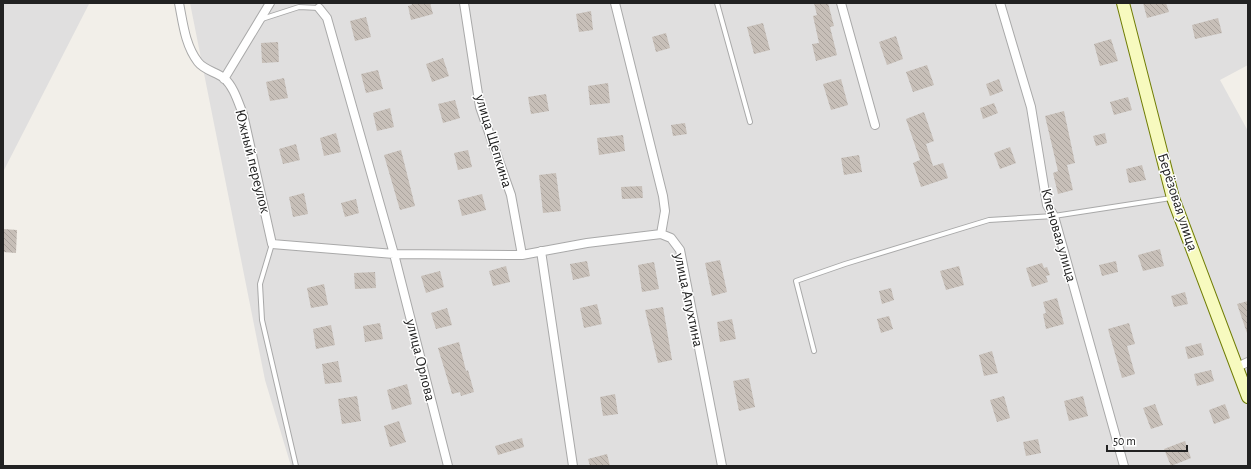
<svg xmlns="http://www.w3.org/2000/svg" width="1251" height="469" font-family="'Alegreya Sans',sans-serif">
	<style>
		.residential { fill: #e0dfdf }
		.building { fill: url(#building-back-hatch) }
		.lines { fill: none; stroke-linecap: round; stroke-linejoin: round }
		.service-casing { stroke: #a9a9a9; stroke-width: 6 }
		.minor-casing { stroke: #a9a9a9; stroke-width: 10 }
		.secondary-casing { stroke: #707d05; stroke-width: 14 }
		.service { stroke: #fff; stroke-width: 4 }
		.minor { stroke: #fff; stroke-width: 8 }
		.secondary { stroke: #f7fabf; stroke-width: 12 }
		.labels { text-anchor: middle; stroke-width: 3; stroke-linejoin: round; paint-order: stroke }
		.street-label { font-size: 15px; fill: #222; stroke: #fff }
	</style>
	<defs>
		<pattern id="building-back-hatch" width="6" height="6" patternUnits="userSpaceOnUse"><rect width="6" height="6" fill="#c7bfb8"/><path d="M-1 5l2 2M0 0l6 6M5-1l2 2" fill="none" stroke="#aba49e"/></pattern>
	</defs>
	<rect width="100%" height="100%" fill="#f2efe9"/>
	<!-- residential -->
	<path class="residential" d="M 3,3 L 89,4 L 3,172 Z
		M 190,3 L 1248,3 L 1248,65 L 1220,80 L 1248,131 L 1248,466 L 291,466 L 265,380 Z"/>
	<!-- building -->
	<path class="building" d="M 411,3 L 430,3 L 433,14 L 411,20 L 408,6 L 412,5 Z
		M 814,3 L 828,3 L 834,26 L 830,27 L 837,55 L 816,61 L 812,44 L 819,43 L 813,16 L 817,15 Z
		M 1143,3 L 1166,3 L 1169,12 L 1147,18 Z
		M 591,11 L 593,30 L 579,32 L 576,14 Z
		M 366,17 L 371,37 L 355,41 L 350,21 Z
		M 1218,18 L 1222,33 L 1195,39 L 1192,25 Z
		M 763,23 L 770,50 L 754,54 L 747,27 Z
		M 666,33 L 670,48 L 656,52 L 652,37 Z
		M 896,36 L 903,59 L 887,65 L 879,42 Z
		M 1111,39 L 1118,61 L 1100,66 L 1094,44 Z
		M 278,42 L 279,62 L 262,63 L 261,43 Z
		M 443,58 L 449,76 L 432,82 L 426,64 Z
		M 927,65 L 934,85 L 913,92 L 906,72 Z
		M 378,70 L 383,89 L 366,93 L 361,74 Z
		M 284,78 L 288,98 L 270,101 L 266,82 Z
		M 841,79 L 848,105 L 831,110 L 823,84 Z
		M 999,79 L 1003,91 L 990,96 L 986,84 Z
		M 608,83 L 610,103 L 590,105 L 588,86 Z
		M 546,94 L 549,111 L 531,114 L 528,97 Z
		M 1128,97 L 1132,110 L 1114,115 L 1110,102 Z
		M 455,100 L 460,118 L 443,123 L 438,104 Z
		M 994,103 L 998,113 L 983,119 L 980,108 Z
		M 390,108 L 394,127 L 377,131 L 373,113 Z
		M 1064,111 L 1075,163 L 1067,165 L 1073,190 L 1058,194 L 1053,173 L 1058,171 L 1045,116 Z
		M 924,112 L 934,141 L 926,144 L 933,166 L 943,163 L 948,178 L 921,187 L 913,163 L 920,160 L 906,119 Z
		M 685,123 L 687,134 L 673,136 L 671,125 Z
		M 336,133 L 341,152 L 324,156 L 320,138 Z
		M 1105,133 L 1107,143 L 1096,146 L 1093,136 Z
		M 623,135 L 625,151 L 599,155 L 597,138 Z
		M 296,144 L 300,160 L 283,164 L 279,149 Z
		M 1010,147 L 1016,163 L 1000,169 L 994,153 Z
		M 401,150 L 415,206 L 400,210 L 384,155 Z
		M 468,150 L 472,167 L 458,170 L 454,153 Z
		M 859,155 L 862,172 L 844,175 L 841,158 Z
		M 1142,165 L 1146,180 L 1129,183 L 1126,169 Z
		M 556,173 L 561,211 L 543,213 L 539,175 Z
		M 642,186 L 643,198 L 622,199 L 621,187 Z
		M 304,193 L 308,214 L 293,217 L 289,197 Z
		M 482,194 L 486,210 L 462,216 L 458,200 Z
		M 356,199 L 359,213 L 345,217 L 341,203 Z
		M 3,229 L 17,230 L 16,253 L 3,252 Z
		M 1160,249 L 1164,266 L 1143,271 L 1138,255 Z
		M 720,260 L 727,292 L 712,296 L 705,263 Z
		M 587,261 L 590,276 L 573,280 L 570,264 Z
		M 1116,261 L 1118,272 L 1102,276 L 1099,265 Z
		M 654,262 L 659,289 L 642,292 L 638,265 Z
		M 1042,263 L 1044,268 L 1047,267 L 1050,275 L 1046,276 L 1048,282 L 1032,287 L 1026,268 Z
		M 506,266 L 510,282 L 493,286 L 489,271 Z
		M 959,266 L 964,285 L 946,290 L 940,271 Z
		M 440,271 L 444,287 L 426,293 L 421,276 Z
		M 375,272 L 376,288 L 355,289 L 354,273 Z
		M 324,284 L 328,305 L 311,308 L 307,288 Z
		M 891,288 L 894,300 L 882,304 L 879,291 Z
		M 1185,292 L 1188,304 L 1174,307 L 1171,296 Z
		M 1057,298 L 1064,324 L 1046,329 L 1043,314 L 1046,313 L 1043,302 Z
		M 1248,301 L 1248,333 L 1247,333 L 1237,304 Z
		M 597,304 L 602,324 L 584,328 L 580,308 Z
		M 663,307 L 672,360 L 658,363 L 645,310 Z
		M 447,308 L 452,325 L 436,329 L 431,313 Z
		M 889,316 L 893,329 L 881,333 L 877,319 Z
		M 732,319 L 736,339 L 720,342 L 717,322 Z
		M 380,323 L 383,339 L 365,342 L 363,326 Z
		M 1129,323 L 1135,344 L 1127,346 L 1135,374 L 1122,378 L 1108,329 Z
		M 331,325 L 335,345 L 316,349 L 313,329 Z
		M 459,342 L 466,371 L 468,370 L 474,392 L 461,396 L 460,392 L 452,394 L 438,348 Z
		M 1201,343 L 1204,355 L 1188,359 L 1185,347 Z
		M 992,351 L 998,373 L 984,376 L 979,355 Z
		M 338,361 L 342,382 L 325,384 L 322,364 Z
		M 1211,370 L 1214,381 L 1197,386 L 1194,374 Z
		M 749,378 L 755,407 L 739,411 L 733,381 Z
		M 407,384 L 412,404 L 392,410 L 387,390 Z
		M 615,394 L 618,414 L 603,416 L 600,397 Z
		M 357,396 L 361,421 L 342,424 L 338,399 Z
		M 1004,396 L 1010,418 L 997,422 L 990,400 Z
		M 1083,396 L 1088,416 L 1069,421 L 1064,401 Z
		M 1155,404 L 1163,425 L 1151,429 L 1143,408 Z
		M 1225,404 L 1230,418 L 1214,424 L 1209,410 Z
		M 399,421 L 406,442 L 390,447 L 384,426 Z
		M 522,438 L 524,447 L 498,455 L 495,446 Z
		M 1038,439 L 1041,453 L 1026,456 L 1023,442 Z
		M 1185,441 L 1191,458 L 1171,466 L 1164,449 Z
		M 607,454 L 610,466 L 590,466 L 588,459 Z"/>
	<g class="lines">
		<!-- service casing -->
		<g class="service-casing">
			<path id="service" d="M 717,3 L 750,122
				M 262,19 L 299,7 L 319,8
				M 272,244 L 260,284 L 262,320 L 296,466
				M 814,351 L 796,281 L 845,264 L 989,220 L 1054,216 L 1171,198"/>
		</g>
		<!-- minor casing -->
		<g class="minor-casing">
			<path id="minor" d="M 179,3 C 183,23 185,45 198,62 C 204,70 216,72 224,78 C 234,87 238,102 243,114 L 272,244 L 394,254 L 522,255 L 587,243 L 661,234
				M 464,3 L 480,107 L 511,195 L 522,255
				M 615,3 L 663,196 L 665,211 L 661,234
				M 841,3 L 875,125
				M 1000,3 L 1031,107 L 1047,205 L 1054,216 L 1124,466
				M 319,8 L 327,18 L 394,254 L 448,466
				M 224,79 L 270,3
				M 661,234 L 671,238 L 680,250 L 722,466
				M 541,251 L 573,466
				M 1237,367 L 1248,362"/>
		</g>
		<!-- secondary casing -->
		<g class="secondary-casing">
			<path id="secondary" d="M 1123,3 L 1173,198 L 1248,397"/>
		</g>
		<!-- service -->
		<use href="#service" class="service"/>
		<!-- minor -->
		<use href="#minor" class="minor"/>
		<!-- secondary -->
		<use href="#secondary" class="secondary"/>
	</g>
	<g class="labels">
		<!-- street labels -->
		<g class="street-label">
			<text transform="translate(494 141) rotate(73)" y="5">улица Щепкина</text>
			<text transform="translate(253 161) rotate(76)" y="5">Южный переулок</text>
			<text transform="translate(1178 202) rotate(72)" y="5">Берёзовая улица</text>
			<text transform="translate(1059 235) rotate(74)" y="5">Кленовая улица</text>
			<text transform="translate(689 300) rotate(78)" y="5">улица Апухтина</text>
			<text transform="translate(421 360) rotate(76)" y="5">улица Орлова</text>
		</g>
	</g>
	<!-- border -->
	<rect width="1251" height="469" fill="none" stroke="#222222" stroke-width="8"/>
	<!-- scale -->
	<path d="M1107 445v6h80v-6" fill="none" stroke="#222222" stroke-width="2"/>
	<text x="1113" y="445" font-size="12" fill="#222222" stroke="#ffffff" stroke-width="3" paint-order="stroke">50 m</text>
</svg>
